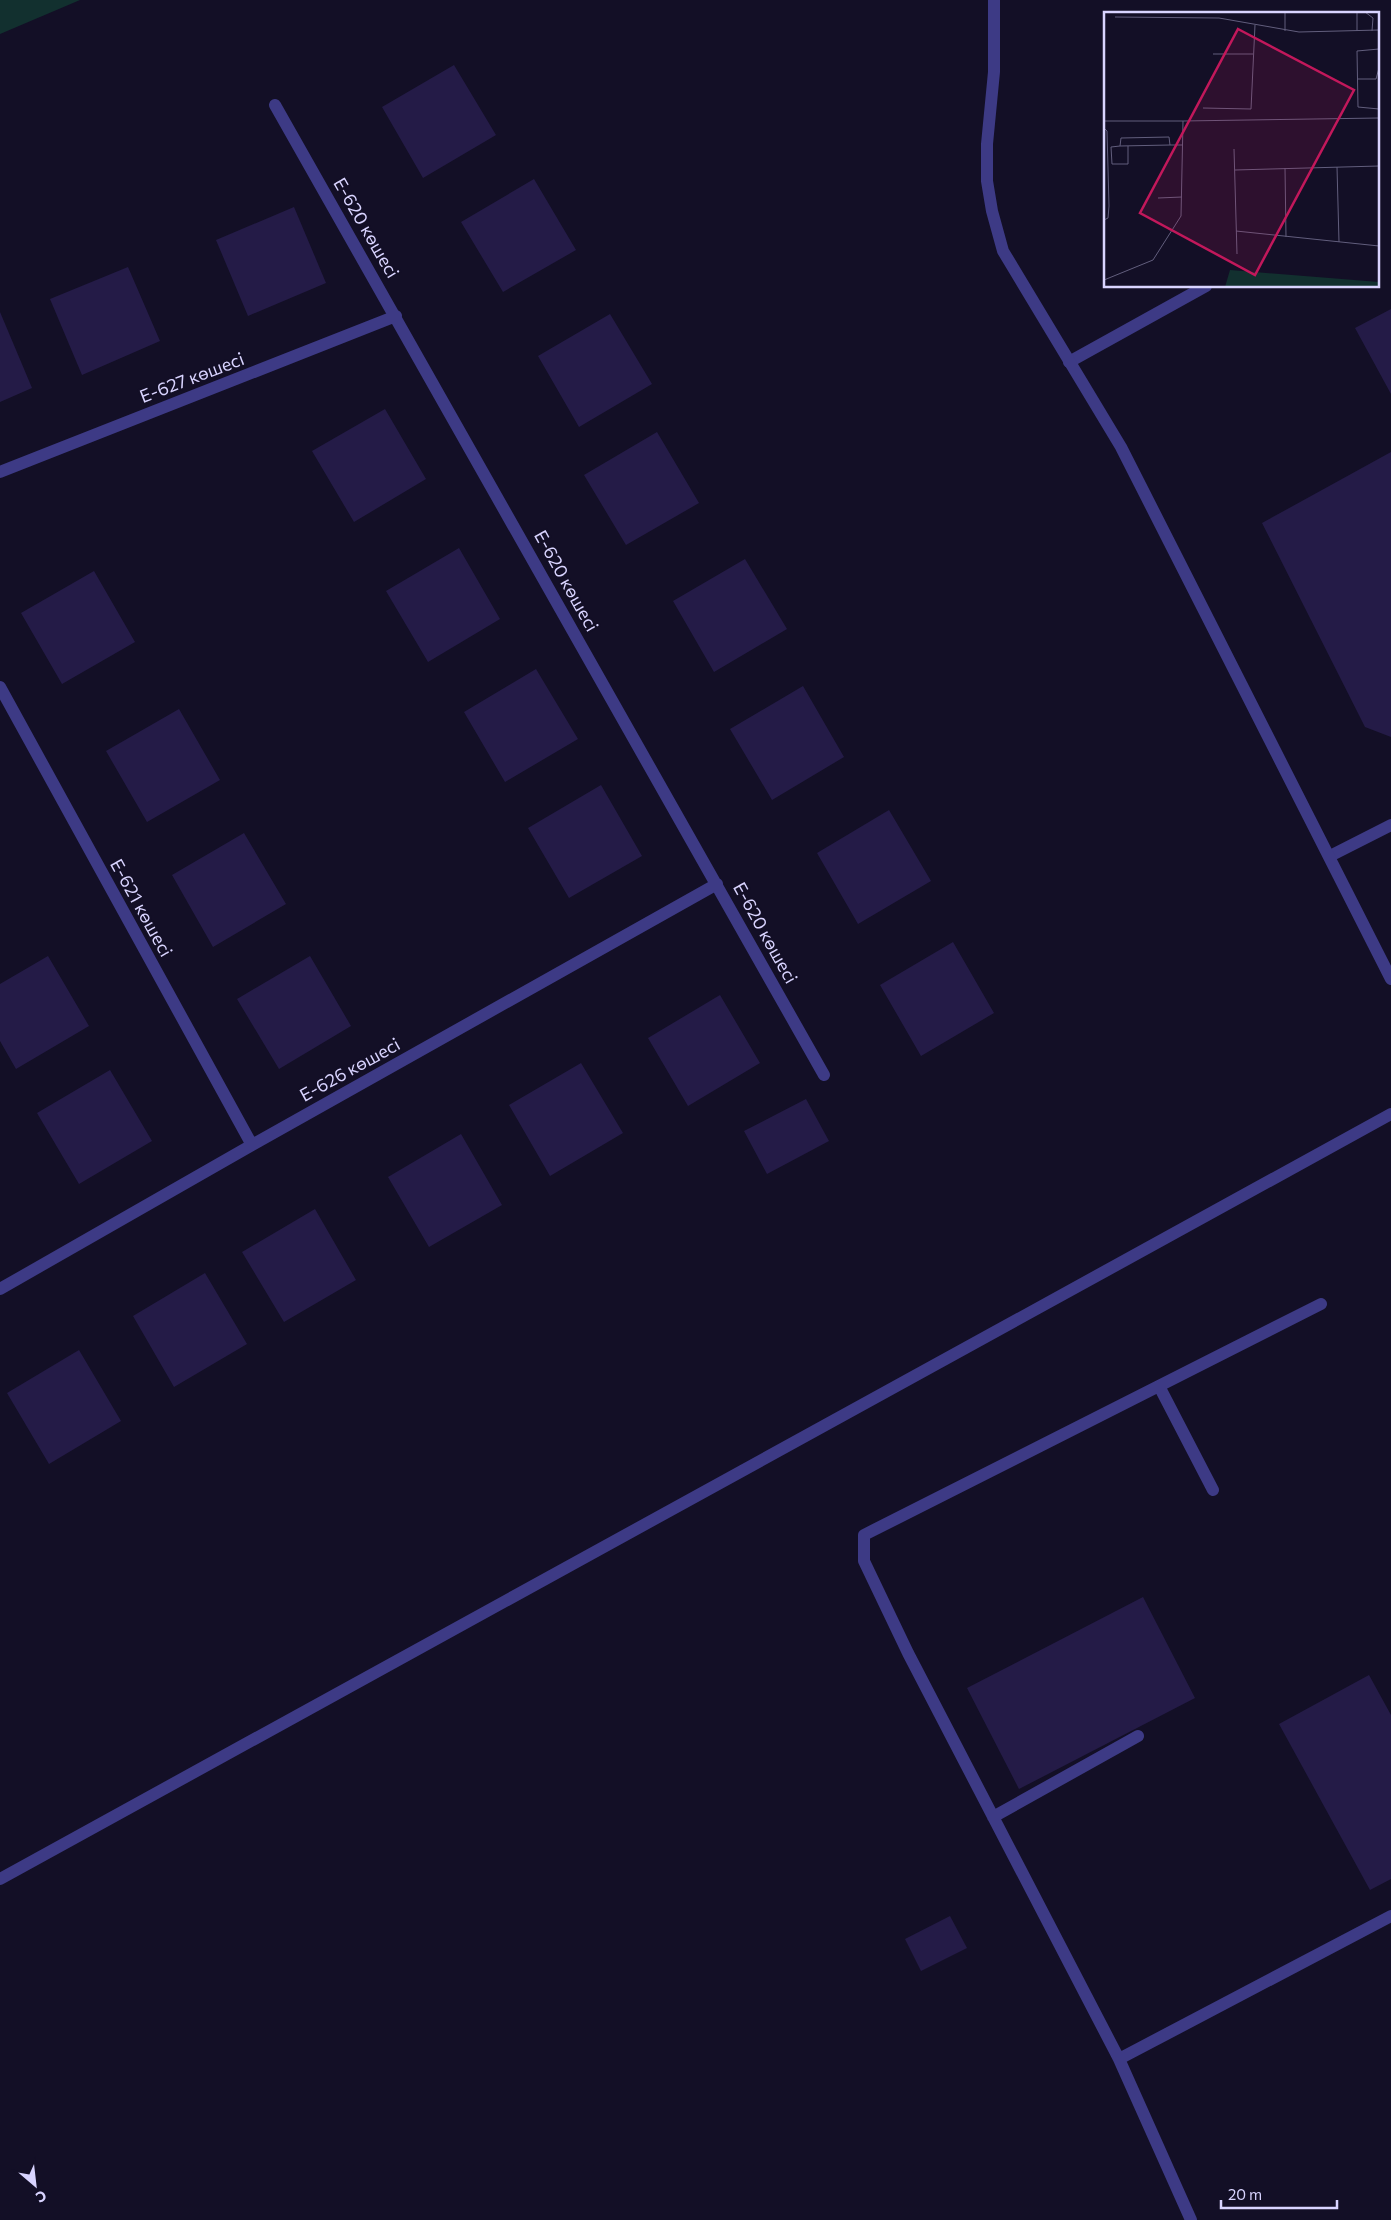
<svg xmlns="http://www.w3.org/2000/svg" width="1391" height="2220" font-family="Commissioner,sans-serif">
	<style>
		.green { fill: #12302f }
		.building { fill: #241b47 }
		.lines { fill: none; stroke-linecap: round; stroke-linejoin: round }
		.lane { stroke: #3d3a85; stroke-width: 12 }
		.street { stroke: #3d3a85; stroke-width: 12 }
		.labels { text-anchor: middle; stroke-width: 4; stroke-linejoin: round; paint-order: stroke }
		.street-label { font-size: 18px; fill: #d9d4ff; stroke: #130f26 }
		.inset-road { fill: none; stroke: #625e7d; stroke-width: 1 }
		.view { fill: #c2185b; fill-opacity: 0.15; stroke: #c2185b; stroke-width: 2.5 }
		.inset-edge { fill: none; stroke: #d9d4ff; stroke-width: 2.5 }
	</style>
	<rect width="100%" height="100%" fill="#130f26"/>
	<!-- green -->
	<path class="green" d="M 0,0 L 80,0 L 0,34 Z"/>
	<!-- building -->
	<path class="building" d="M 454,65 L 496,135 L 423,178 L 382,107 Z
		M 534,179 L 576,250 L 503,292 L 461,222 Z
		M 294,207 L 326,283 L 248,316 L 216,240 Z
		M 128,267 L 160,341 L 82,375 L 50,299 Z
		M 1391,309 L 1391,394 L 1355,328 Z
		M 0,312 L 32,388 L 0,402 Z
		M 610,314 L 652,384 L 579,427 L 538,356 Z
		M 385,409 L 426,479 L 354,522 L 312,451 Z
		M 657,432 L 699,503 L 626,545 L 584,475 Z
		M 1391,452 L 1391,737 L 1365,727 L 1262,523 Z
		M 459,548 L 500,619 L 428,662 L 386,591 Z
		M 745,559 L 787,629 L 714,672 L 673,601 Z
		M 94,571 L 135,642 L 62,684 L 21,613 Z
		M 536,669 L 578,739 L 505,782 L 464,712 Z
		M 803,686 L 844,757 L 772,800 L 730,729 Z
		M 179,709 L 220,780 L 147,822 L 106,751 Z
		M 601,785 L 642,856 L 569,898 L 528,828 Z
		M 889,810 L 931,881 L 858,924 L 817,853 Z
		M 244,833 L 286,904 L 213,947 L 172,875 Z
		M 953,942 L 994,1013 L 921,1056 L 880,985 Z
		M 48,956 L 89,1026 L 16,1069 L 0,1041 L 0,984 Z
		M 310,956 L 351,1026 L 279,1069 L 237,999 Z
		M 720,995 L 760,1063 L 688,1106 L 648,1038 Z
		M 581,1063 L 623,1133 L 550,1176 L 509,1105 Z
		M 110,1070 L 152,1141 L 79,1184 L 37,1113 Z
		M 806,1099 L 829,1141 L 767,1174 L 744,1131 Z
		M 461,1134 L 502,1205 L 429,1247 L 388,1177 Z
		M 315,1209 L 356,1280 L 284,1322 L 242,1252 Z
		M 205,1273 L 247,1344 L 174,1387 L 133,1316 Z
		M 79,1350 L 121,1421 L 49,1464 L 7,1393 Z
		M 1143,1597 L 1195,1698 L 1019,1789 L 967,1688 Z
		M 1369,1675 L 1391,1715 L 1391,1879 L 1370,1890 L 1279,1724 Z
		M 950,1916 L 967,1948 L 921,1971 L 905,1939 Z"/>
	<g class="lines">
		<!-- lane -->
		<path class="lane" d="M 1069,362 L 1206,286
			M 1330,856 L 1391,825
			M 1159,1386 L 1213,1490
			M 993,1817 L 1138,1736
			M 1119,2059 L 1391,1916
			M 1191,2220 L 1119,2059 L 908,1653 L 864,1561 L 864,1535 L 1321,1304"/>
		<!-- street -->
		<path class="street" d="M 994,0 L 994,72 L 987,144 L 987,181 L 992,211 L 1003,251 L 1121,447 L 1391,979
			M 275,105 L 824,1075
			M 0,472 L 396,316
			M 0,687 L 252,1145
			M 0,1289 L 252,1145 L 717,884
			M 0,1879 L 1391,1114"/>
	</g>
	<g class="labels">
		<!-- street labels -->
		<g class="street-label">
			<text transform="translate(366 228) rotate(60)" y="6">Е-620 көшесі</text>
			<text transform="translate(192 378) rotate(-21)" y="6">Е-627 көшесі</text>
			<text transform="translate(566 581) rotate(61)" y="6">Е-620 көшесі</text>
			<text transform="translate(141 908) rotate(61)" y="6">Е-621 көшесі</text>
			<text transform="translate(765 933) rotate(61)" y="6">Е-620 көшесі</text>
			<text transform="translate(350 1070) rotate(-29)" y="6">Е-626 көшесі</text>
		</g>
	</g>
	<!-- overview -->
	<g transform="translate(1104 12)">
		<rect width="275" height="275" fill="#130f26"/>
		<path d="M 126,258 L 275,270 L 275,275 L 121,275 Z" fill="#12302f"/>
		<path class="inset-road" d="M 129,0 L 159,0M 181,0 L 181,19M 253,0 L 253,19M 261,0 L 269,6 L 268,19M 11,5 L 115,6 L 195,20 L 275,18M 275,37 L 253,39 L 254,95 L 275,97M 109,42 L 149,42M 253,67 L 272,67 L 275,56M 99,96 L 147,97 L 151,13M 0,109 L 79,109M 0,116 L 3,119 L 5,194 L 4,206 L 0,208M 16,134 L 17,126 L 65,125 L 66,133M 24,134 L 24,152 L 8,152 L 7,135 L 16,134 L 66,133 L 79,133M 130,137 L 133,242M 233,155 L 235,230M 181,156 L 182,225M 131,158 L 275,154M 54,186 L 78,185M 132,219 L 275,234M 0,268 L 49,248 L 77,204 L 79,109 L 275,106"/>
		<path class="view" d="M 134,17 L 250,78 L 151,263 L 36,201 Z"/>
		<rect width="275" height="275" class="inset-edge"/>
	</g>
	<!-- north arrow -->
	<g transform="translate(35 2185) rotate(152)" stroke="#130f26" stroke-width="4" paint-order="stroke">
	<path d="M0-4L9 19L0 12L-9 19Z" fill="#d9d4ff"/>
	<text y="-8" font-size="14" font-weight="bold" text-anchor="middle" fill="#d9d4ff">С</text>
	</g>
	<!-- scale -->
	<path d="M1221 2200v8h116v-8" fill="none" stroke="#d9d4ff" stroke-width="2.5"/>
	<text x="1228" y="2200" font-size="15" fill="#d9d4ff" stroke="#130f26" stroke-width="4" paint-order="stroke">20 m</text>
</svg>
